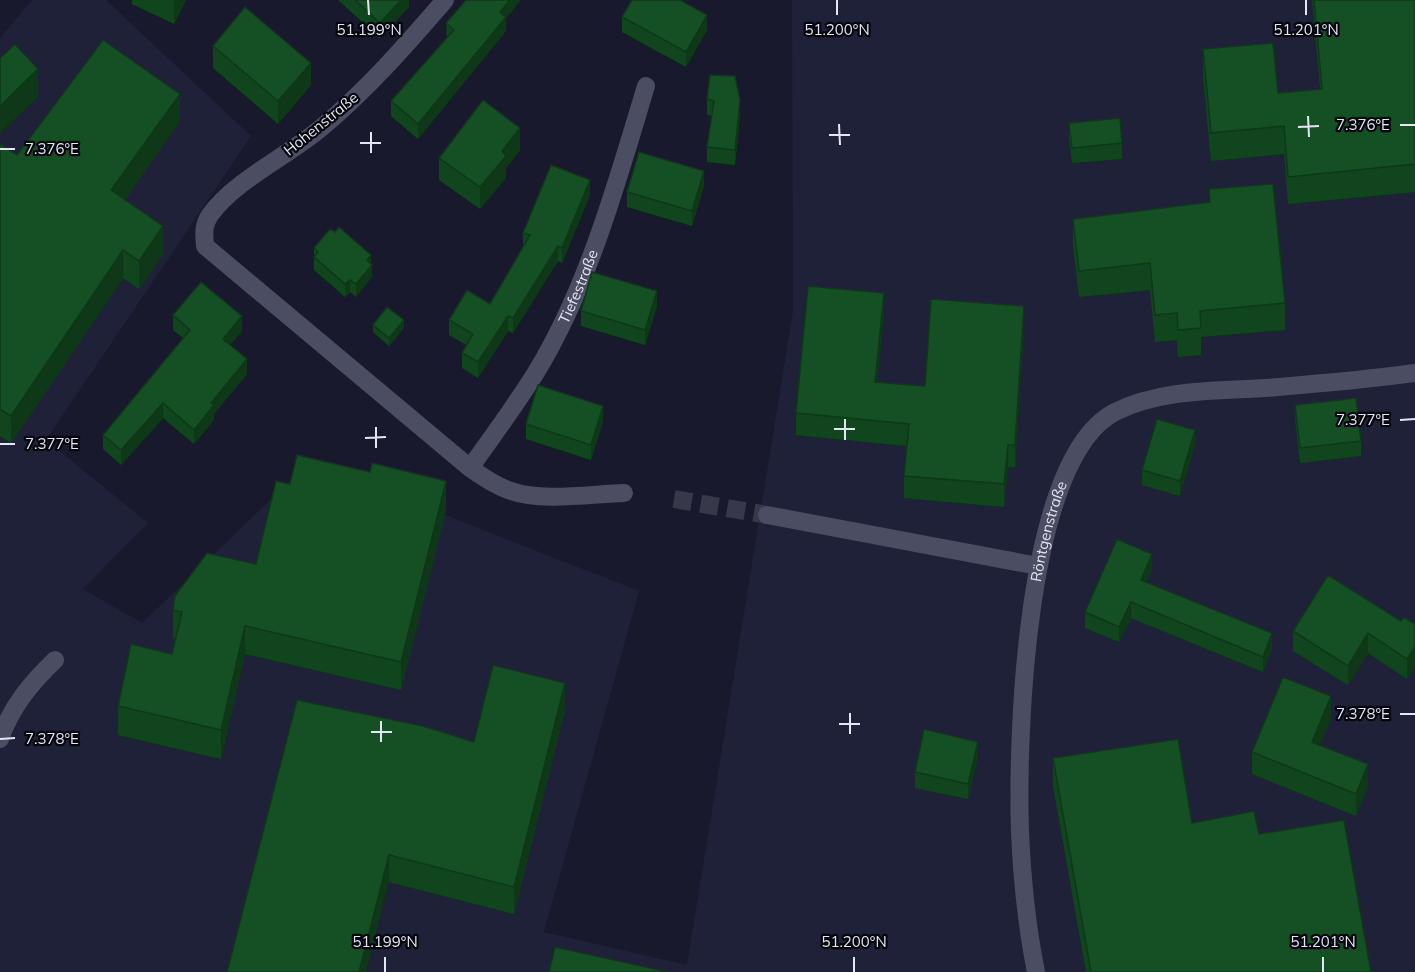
<svg xmlns="http://www.w3.org/2000/svg" width="1415" height="972" font-family="Mulish,sans-serif">
	<style>
		.built { fill: #1f2139 }
		.lines { fill: none; stroke-linecap: round; stroke-linejoin: round }
		.street-tunnel { stroke: #37384a; stroke-width: 18; stroke-dasharray: 18 9; stroke-linecap: butt }
		.street { stroke: #4b4d63; stroke-width: 18 }
		.wall { fill: #11451e }
		.shaded-wall { fill: #0e3818 }
		.building { fill: #145023; stroke: #0e3818; stroke-width: 1.5 }
		.ticks { fill: none; stroke: #e5e6f4; stroke-width: 2 }
		.labels { text-anchor: middle; stroke-width: 4.5; stroke-linejoin: round; paint-order: stroke }
		.street-label { font-size: 15px; fill: #e5e6f4; stroke: #05060d }
		.ticks-label { font-size: 15px; text-anchor: middle; fill: #e5e6f4; stroke: #05060d; stroke-width: 4.5; stroke-linejoin: round; paint-order: stroke }
	</style>
	<rect width="100%" height="100%" fill="#18192c"/>
	<!-- built -->
	<path class="built" d="M 32,0 L 106,0 L 251,136 L 46,440 L 148,523 L 83,589 L 142,623 L 310,462 L 639,591 L 544,932 L 687,965 L 793,311 L 792,0 L 1415,0 L 1415,972 L 0,972 L 0,38 Z"/>
	<g class="lines">
		<!-- street-tunnel -->
		<path class="street-tunnel" d="M 674,499 L 767,515"/>
		<!-- street -->
		<g class="street">
			<path d="M 445,0 C 406,45 367,90 321,128 C 289,155 234,181 210,215 C 203,225 204,234 205,246 L 470,468 C 483,477 496,486 511,491 C 541,502 591,494 624,493"/>
			<path id="s1" d="M 470,468 C 492,437 515,406 535,374 C 588,288 617,182 646,86"/>
			<path d="M 767,515 L 1038,566"/>
			<path d="M 0,739 C 11,707 31,683 55,660"/>
			<path id="s2" d="M 1036,972 C 1027,927 1022,879 1020,832 C 1017,740 1024,459 1115,412 C 1161,389 1216,391 1266,388 C 1316,384 1365,380 1415,373"/>
		</g>
	</g>
	<!-- wall -->
	<path class="wall" d="M 132,0 L 186,0 L 174,24 L 132,4 Z
		M 338,0 L 409,0 L 409,7 L 380,38 Z
		M 1312,0 L 1415,0 L 1415,192 L 1288,204 L 1284,154 L 1211,161 L 1203,77 L 1203,49 L 1278,93 L 1320,89 Z
		M 622,17 L 707,30 L 686,67 L 622,32 Z
		M 506,19 L 506,31 L 418,139 L 391,116 L 391,101 L 447,38 L 446,23 Z
		M 213,46 L 311,85 L 278,124 L 213,68 Z
		M 710,75 L 740,116 L 735,165 L 707,162 L 707,147 L 712,116 L 707,115 L 707,99 Z
		M 180,121 L 125,199 L 163,254 L 139,289 L 123,278 L 11,443 L 0,436 L 0,144 L 17,155 Z
		M 1069,123 L 1122,143 L 1122,159 L 1072,163 L 1069,138 Z
		M 520,150 L 506,168 L 506,178 L 480,209 L 439,180 L 439,158 Z
		M 704,186 L 692,226 L 627,207 L 627,192 Z
		M 1209,189 L 1285,303 L 1285,330 L 1201,337 L 1201,355 L 1178,357 L 1177,340 L 1155,342 L 1150,290 L 1079,297 L 1073,246 L 1073,219 L 1209,202 Z
		M 590,195 L 562,263 L 558,261 L 513,333 L 508,331 L 478,378 L 462,368 L 462,353 L 466,345 L 449,335 L 449,320 L 490,304 L 523,248 L 523,233 Z
		M 314,248 L 371,263 L 372,277 L 356,297 L 350,292 L 345,297 L 314,270 Z
		M 657,306 L 645,345 L 581,326 L 581,311 Z
		M 173,315 L 242,331 L 230,345 L 247,374 L 214,414 L 214,420 L 194,444 L 163,418 L 121,465 L 103,449 L 103,435 L 183,338 L 173,330 Z
		M 884,315 L 877,382 L 925,386 L 1024,328 L 1015,467 L 1008,467 L 1004,507 L 904,498 L 904,476 L 907,446 L 796,435 L 796,413 Z
		M 373,325 L 404,328 L 389,346 L 373,332 Z
		M 1295,405 L 1361,441 L 1361,456 L 1300,463 L 1295,420 Z
		M 603,421 L 591,460 L 526,439 L 526,424 Z
		M 1195,445 L 1180,496 L 1142,485 L 1142,470 Z
		M 290,484 L 446,510 L 401,690 L 245,654 L 221,759 L 118,735 L 118,706 L 172,654 L 176,639 L 173,638 L 173,610 L 256,564 Z
		M 1152,570 L 1146,582 L 1272,649 L 1263,672 L 1131,618 L 1119,642 L 1085,628 L 1085,612 Z
		M 1401,621 L 1415,624 L 1407,679 L 1368,653 L 1348,685 L 1293,651 L 1293,631 Z
		M 565,711 L 514,914 L 389,882 L 227,972 L 474,742 Z
		M 1331,718 L 1320,745 L 1368,787 L 1356,816 L 1252,774 L 1252,752 Z
		M 978,757 L 968,799 L 915,788 L 915,772 Z
		M 1053,758 L 1192,823 L 1259,834 L 1371,972 L 1086,972 L 1053,786 Z"/>
	<!-- shaded-wall -->
	<path class="shaded-wall" d="M 175,0 L 186,0 L 174,24 L 174,2 Z
		M 401,0 L 409,0 L 409,7 L 380,38 L 380,23 Z
		M 510,0 L 521,0 L 506,19 L 506,31 L 418,139 L 418,124 Z
		M 707,15 L 707,30 L 686,67 L 686,52 Z
		M 311,63 L 311,85 L 278,124 L 278,101 Z
		M 38,69 L 38,97 L 0,133 L 0,106 Z
		M 180,94 L 180,121 L 111,218 L 111,190 Z
		M 740,100 L 740,116 L 735,165 L 735,150 Z
		M 520,128 L 520,150 L 506,168 L 506,178 L 480,209 L 480,187 L 502,151 Z
		M 704,171 L 704,186 L 692,226 L 692,211 Z
		M 590,180 L 590,195 L 562,263 L 562,248 Z
		M 163,226 L 163,254 L 139,289 L 139,261 Z
		M 558,246 L 558,261 L 513,333 L 513,318 Z
		M 123,250 L 123,278 L 11,443 L 11,416 Z
		M 371,255 L 371,267 L 372,265 L 372,277 L 356,297 L 356,284 L 367,260 Z
		M 350,280 L 350,292 L 345,297 L 345,284 Z
		M 657,291 L 657,306 L 645,345 L 645,330 Z
		M 884,293 L 884,315 L 875,404 L 875,382 Z
		M 1024,306 L 1024,328 L 1015,467 L 1015,445 Z
		M 242,316 L 242,331 L 223,353 L 223,339 Z
		M 508,316 L 508,331 L 478,378 L 478,362 Z
		M 404,320 L 404,328 L 389,346 L 389,338 Z
		M 247,359 L 247,374 L 214,414 L 214,420 L 194,444 L 194,430 L 211,403 Z
		M 163,403 L 163,418 L 121,465 L 121,450 Z
		M 603,406 L 603,421 L 591,460 L 591,445 Z
		M 1195,430 L 1195,445 L 1180,496 L 1180,481 Z
		M 1008,445 L 1008,467 L 1004,507 L 1004,484 Z
		M 446,481 L 446,510 L 401,690 L 401,662 Z
		M 1152,554 L 1152,570 L 1141,595 L 1141,580 Z
		M 1131,602 L 1131,618 L 1119,642 L 1119,627 Z
		M 245,626 L 245,654 L 221,759 L 221,730 Z
		M 1272,633 L 1272,649 L 1263,672 L 1263,657 Z
		M 1368,633 L 1368,653 L 1348,685 L 1348,666 Z
		M 1415,647 L 1415,667 L 1407,679 L 1407,659 Z
		M 565,683 L 565,711 L 514,914 L 514,887 Z
		M 1331,696 L 1331,718 L 1312,764 L 1312,742 Z
		M 978,742 L 978,757 L 968,799 L 968,784 Z
		M 1368,764 L 1368,787 L 1356,816 L 1356,794 Z
		M 389,855 L 389,882 L 366,972 L 359,972 Z"/>
	<!-- building -->
	<path class="building" d="M 355,0 L 401,0 L 380,23 Z
		M 466,0 L 510,0 L 500,12 L 506,17 L 418,124 L 391,101 L 454,30 L 446,23 Z
		M 632,0 L 680,0 L 707,15 L 686,52 L 622,17 Z
		M 1314,0 L 1415,0 L 1415,164 L 1288,177 L 1284,126 L 1211,133 L 1203,49 L 1273,43 L 1278,93 L 1322,89 Z
		M 245,7 L 311,63 L 278,101 L 213,46 Z
		M 103,40 L 180,94 L 111,190 L 163,226 L 139,261 L 123,250 L 11,416 L 0,409 L 0,144 L 17,155 Z
		M 15,44 L 38,69 L 0,106 L 0,58 Z
		M 710,75 L 735,76 L 740,100 L 735,150 L 707,147 L 714,101 L 707,99 Z
		M 483,100 L 520,128 L 502,151 L 506,156 L 480,187 L 439,158 Z
		M 1120,118 L 1122,143 L 1072,148 L 1069,123 Z
		M 639,152 L 704,171 L 692,211 L 627,192 Z
		M 551,165 L 590,180 L 562,248 L 558,246 L 513,318 L 508,316 L 478,362 L 462,353 L 473,334 L 449,320 L 467,290 L 490,304 L 530,235 L 523,233 Z
		M 1273,184 L 1285,303 L 1200,311 L 1201,328 L 1178,330 L 1177,313 L 1155,315 L 1150,263 L 1079,271 L 1073,219 L 1210,202 L 1209,189 Z
		M 339,227 L 371,255 L 367,260 L 372,265 L 356,284 L 350,280 L 345,284 L 314,257 L 318,252 L 314,248 L 330,229 L 335,232 Z
		M 592,272 L 657,291 L 645,330 L 581,311 Z
		M 201,282 L 242,316 L 223,339 L 247,359 L 211,403 L 214,405 L 194,430 L 163,403 L 121,450 L 103,435 L 190,330 L 173,315 Z
		M 808,286 L 884,293 L 875,382 L 925,386 L 931,299 L 1024,306 L 1015,445 L 1008,445 L 1004,484 L 904,476 L 909,424 L 796,413 Z
		M 387,307 L 404,320 L 389,338 L 373,325 Z
		M 538,385 L 603,406 L 591,445 L 526,424 Z
		M 1356,398 L 1361,441 L 1300,448 L 1295,405 Z
		M 1157,419 L 1195,430 L 1180,481 L 1142,470 Z
		M 297,455 L 370,472 L 372,463 L 446,481 L 401,662 L 245,626 L 221,730 L 118,706 L 131,644 L 172,654 L 182,612 L 173,610 L 175,596 L 207,553 L 256,564 L 276,481 L 290,484 Z
		M 1117,539 L 1152,554 L 1141,580 L 1272,633 L 1263,657 L 1131,602 L 1119,627 L 1085,612 Z
		M 1328,575 L 1401,621 L 1404,617 L 1415,624 L 1415,647 L 1407,659 L 1368,633 L 1348,666 L 1293,631 Z
		M 493,665 L 565,683 L 514,887 L 389,855 L 359,972 L 227,972 L 297,700 L 423,726 L 474,742 Z
		M 1283,677 L 1331,696 L 1312,742 L 1368,764 L 1356,794 L 1252,752 Z
		M 924,729 L 978,742 L 968,784 L 915,772 Z
		M 1178,739 L 1192,823 L 1254,811 L 1259,834 L 1344,820 L 1371,972 L 1091,972 L 1053,758 Z
		M 555,947 L 669,972 L 549,972 Z"/>
	<!-- ticks -->
	<path class="ticks" d="M 368,0 L 369,15M 837,0 L 837,15M 1306,0 L 1306,15M 1308,116 L 1309,137M 839,124 L 840,145M 1400,125 L 1415,125M 1298,127 L 1319,126M 371,132 L 371,153M 829,135 L 850,135M 360,143 L 381,143M 0,149 L 15,149M 845,419 L 845,440M 1400,420 L 1415,419M 376,427 L 376,448M 834,429 L 855,429M 365,438 L 386,437M 0,444 L 15,444M 850,713 L 850,734M 1400,714 L 1415,714M 381,721 L 381,742M 839,724 L 860,724M 371,732 L 392,732M 0,739 L 15,738M 385,957 L 385,972M 854,957 L 854,972M 1323,957 L 1323,972"/>
	<g class="labels">
		<!-- street labels -->
		<g class="street-label">
			<text transform="translate(321 124) rotate(-39)" y="5">Hohenstraße</text>
			<text dy="5" stroke="none"><textPath href="#s1" startOffset="212">Tiefestraße</textPath></text>
			<text dy="5" stroke="none"><textPath href="#s2" startOffset="444">Röntgenstraße</textPath></text>
		</g>
	</g>
	<g class="ticks-label">
		<text x="369" y="35">51.199°N</text>
		<text x="837" y="35">51.200°N</text>
		<text x="1306" y="35">51.201°N</text>
		<text x="1363" y="130">7.376°E</text>
		<text x="52" y="154">7.376°E</text>
		<text x="1363" y="425">7.377°E</text>
		<text x="52" y="449">7.377°E</text>
		<text x="1363" y="719">7.378°E</text>
		<text x="52" y="744">7.378°E</text>
		<text x="385" y="947">51.199°N</text>
		<text x="854" y="947">51.200°N</text>
		<text x="1323" y="947">51.201°N</text>
	</g>
</svg>
